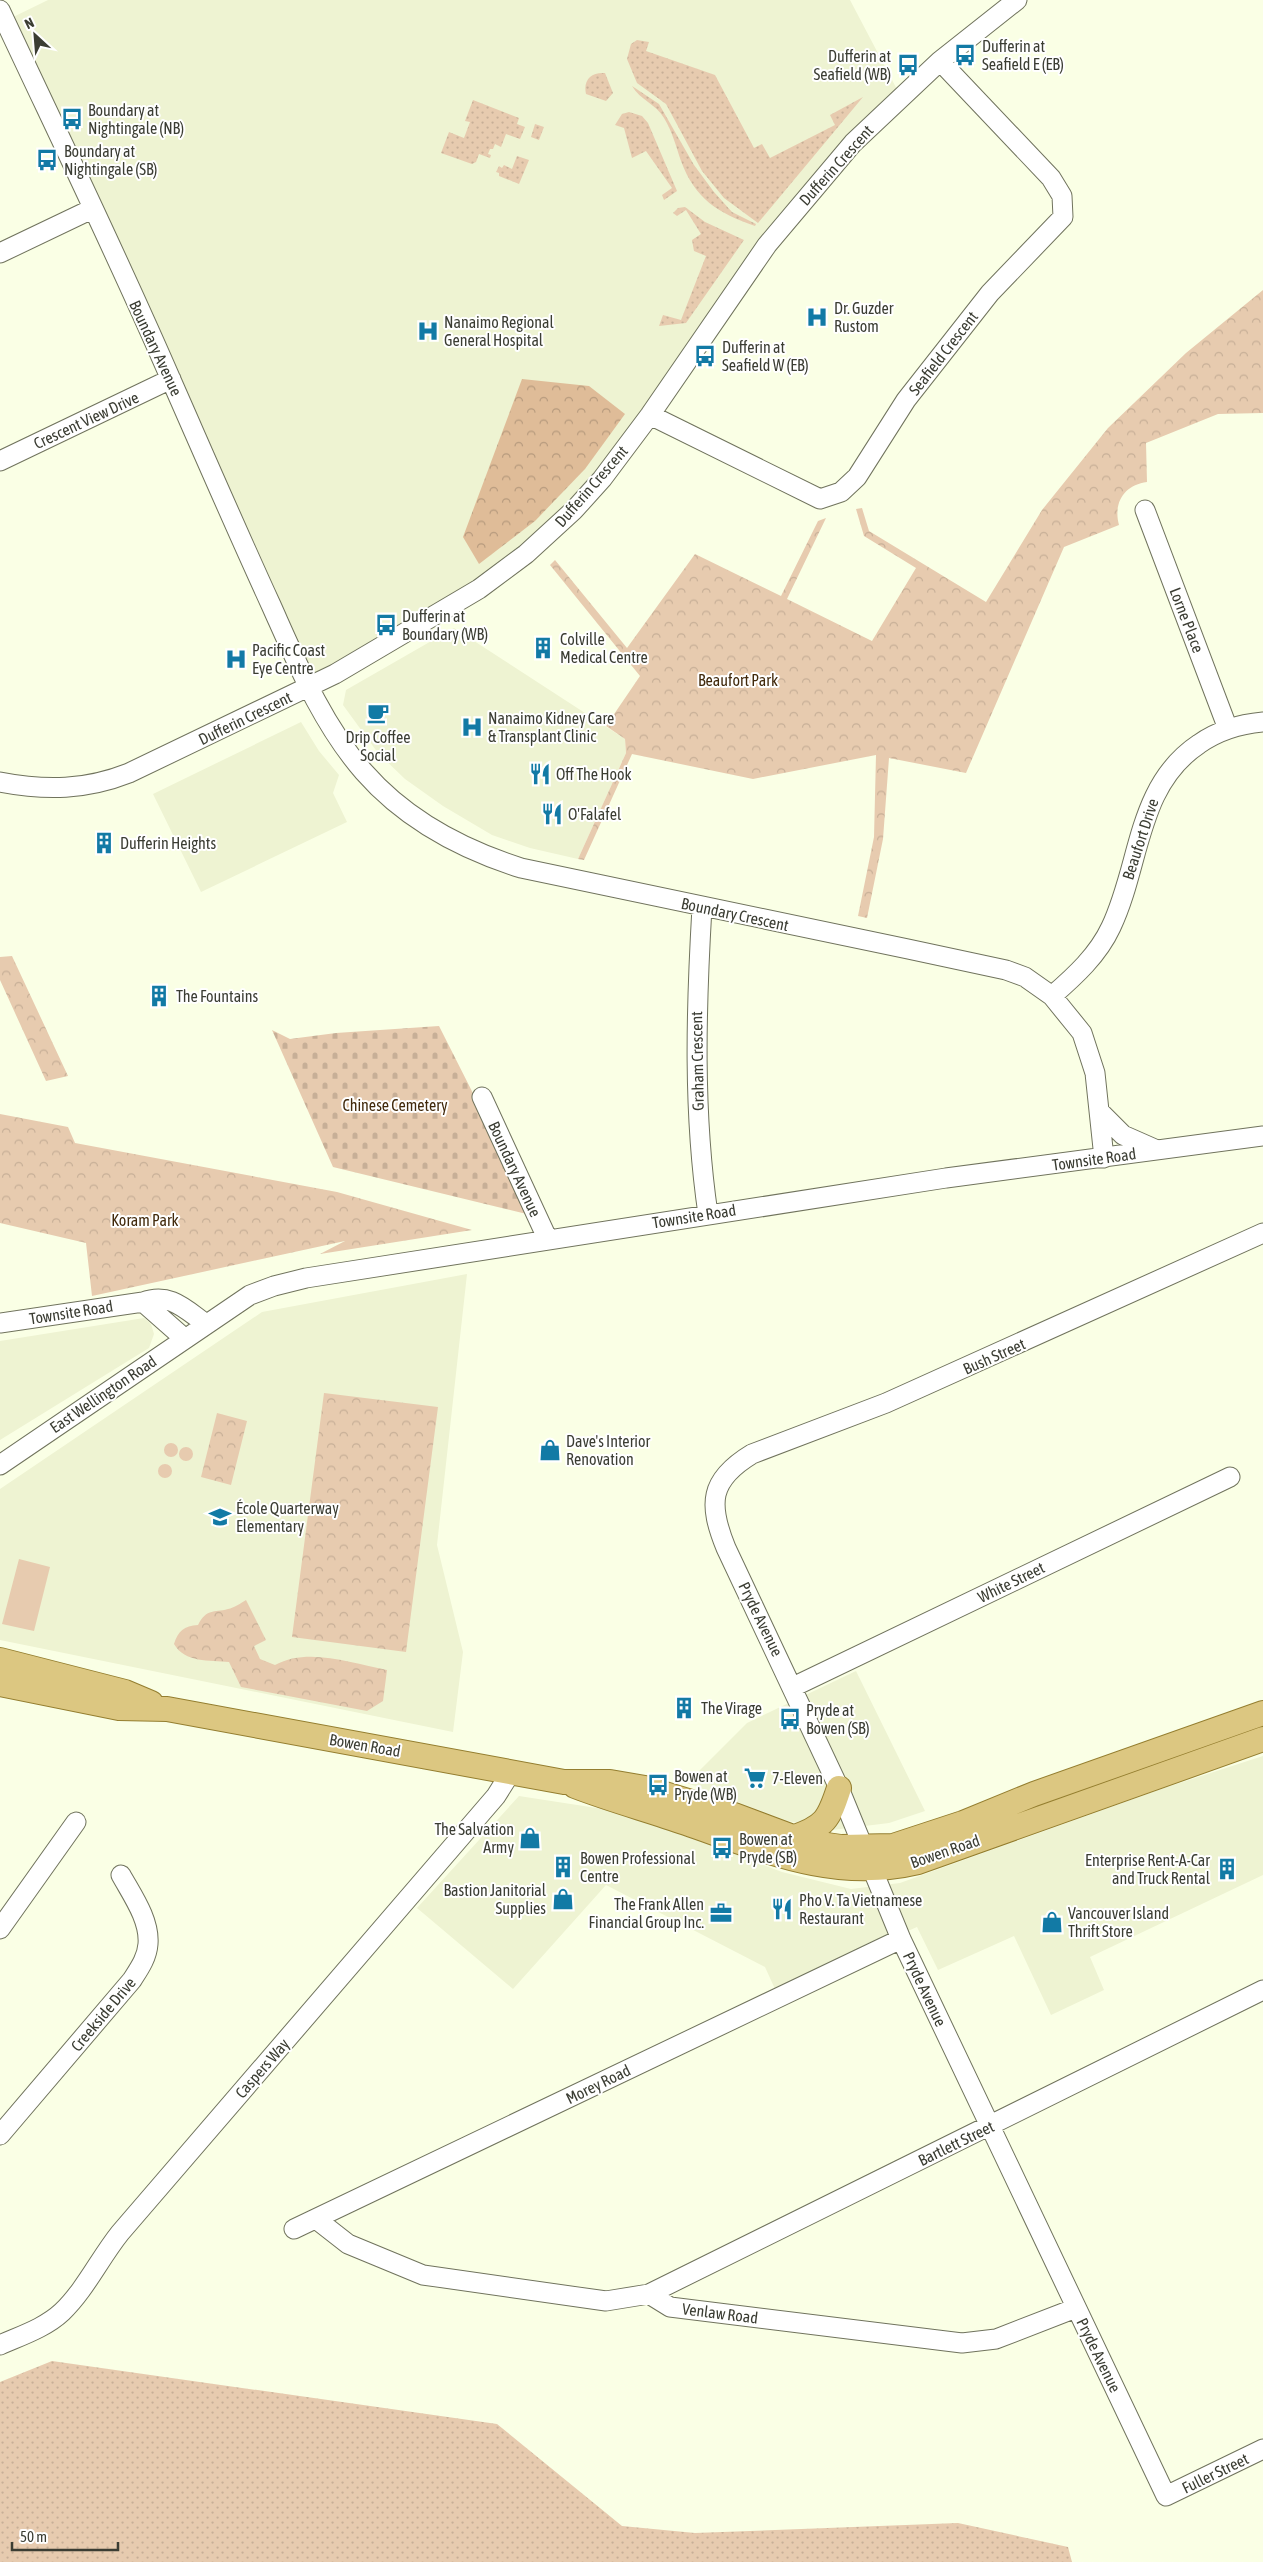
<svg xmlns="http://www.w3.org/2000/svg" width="1263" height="2562" font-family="'Asap Condensed',sans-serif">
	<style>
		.built { fill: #eef3d2 }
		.grass { fill: url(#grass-dots) }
		.forest { fill: url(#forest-crowns) }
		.cemetery { fill: url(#cemetery-stones) }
		.park { fill: url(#park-crowns) }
		.pitch { fill: #e7cbaf }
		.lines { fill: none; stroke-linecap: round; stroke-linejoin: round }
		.minor-casing { stroke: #70735d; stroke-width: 21 }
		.major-casing { stroke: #947e2f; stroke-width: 26 }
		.minor { stroke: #fff; stroke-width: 19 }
		.major { stroke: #dcc781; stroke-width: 24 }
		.labels { text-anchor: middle; stroke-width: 4; stroke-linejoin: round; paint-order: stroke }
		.poi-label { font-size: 16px; fill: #3b3d33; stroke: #fff; text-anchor: start }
		.street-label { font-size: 16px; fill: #3b3d33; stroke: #fff }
		.park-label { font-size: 16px; fill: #41290b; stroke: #fff }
	</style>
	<defs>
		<pattern id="grass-dots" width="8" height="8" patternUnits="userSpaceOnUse" patternTransform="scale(1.25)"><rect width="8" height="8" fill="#e7cbaf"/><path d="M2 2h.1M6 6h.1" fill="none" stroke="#c7af97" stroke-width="1.8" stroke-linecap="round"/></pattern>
		<pattern id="forest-crowns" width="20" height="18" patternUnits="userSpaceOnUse" patternTransform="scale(1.25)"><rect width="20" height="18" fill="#dfbc98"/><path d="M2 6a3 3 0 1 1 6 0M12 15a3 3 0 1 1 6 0" fill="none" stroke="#b69a7d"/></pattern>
		<pattern id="cemetery-stones" width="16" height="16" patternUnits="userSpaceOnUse" patternTransform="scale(1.25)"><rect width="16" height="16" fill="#e7cbaf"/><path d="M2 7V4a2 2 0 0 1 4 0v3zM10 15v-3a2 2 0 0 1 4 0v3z" fill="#c7af97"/></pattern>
		<pattern id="park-crowns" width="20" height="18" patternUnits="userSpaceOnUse" patternTransform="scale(1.25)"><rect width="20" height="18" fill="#e7cbaf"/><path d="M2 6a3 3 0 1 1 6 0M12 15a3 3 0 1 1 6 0" fill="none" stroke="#c7af97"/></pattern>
	</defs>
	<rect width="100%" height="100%" fill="#faffe5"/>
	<!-- built -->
	<path class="built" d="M 48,0 L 850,0 L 901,97 L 853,143 L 551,533 L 309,688 L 5,21 Z
		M 454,628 L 625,739 L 626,753 L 578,859 L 530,848 L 492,835 L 443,806 L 405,779 L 378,753 L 343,705 L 346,690 Z
		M 301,722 L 319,751 L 339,775 L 333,793 L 347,822 L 201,892 L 153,794 Z
		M 467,1274 L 437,1545 L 463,1652 L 453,1732 L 0,1640 L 0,1489 L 262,1312 Z
		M 144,1318 L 151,1324 L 154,1334 L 149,1348 L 0,1440 L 0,1341 Z
		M 856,1671 L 925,1811 L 889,1823 L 832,1830 L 788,1821 L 687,1783 L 747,1723 Z
		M 1263,1756 L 1263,1875 L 1090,1957 L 1104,1990 L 1051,2015 L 1014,1936 L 938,1970 L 917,1927 L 775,1989 L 765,1967 L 606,1885 L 513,1989 L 417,1908 L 519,1796 L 603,1809 L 673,1831 L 782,1872 L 851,1889 L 900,1883 L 1161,1789 Z"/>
	<!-- grass -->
	<path class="grass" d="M 637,40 L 649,42 L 646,51 L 715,75 L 754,148 L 762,144 L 770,158 L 835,125 L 830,115 L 863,97 L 758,223 L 724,198 L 702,171 L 666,104 L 637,83 L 627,59 L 631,44 Z
		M 605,73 L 613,93 L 606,101 L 586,94 C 583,80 591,72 605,73 Z
		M 632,86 L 659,104 L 694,165 L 714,192 L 732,212 L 756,224 L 755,226 C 718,213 695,199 681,161 C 676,146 672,131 664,118 C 656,104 640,100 632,86 Z
		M 473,100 L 519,118 L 517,124 L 525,127 L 520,139 L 506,134 L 501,147 L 495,144 L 493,149 L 490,149 L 488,154 L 491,155 L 490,158 L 479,154 L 476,162 L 472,164 L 441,153 L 449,132 L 464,138 L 470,122 L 465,121 Z
		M 629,112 L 642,116 L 648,123 L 677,191 L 664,200 L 662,195 L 672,188 L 646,151 L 632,158 L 624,128 L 615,125 L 622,114 Z
		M 535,124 L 544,127 L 539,140 L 531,137 Z
		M 517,156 L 529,160 L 519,184 L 499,176 L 499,173 L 496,172 L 499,166 L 502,168 L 504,165 L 512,169 Z
		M 685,207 L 705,222 L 744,240 L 686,323 L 659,326 L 663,315 L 681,320 L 706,256 L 694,251 L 692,240 L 701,234 L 686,210 L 677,216 L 673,213 L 678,208 Z
		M 52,2361 L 497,2424 L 622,2526 L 695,2533 L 958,2523 L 1068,2547 L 1072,2562 L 0,2562 L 0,2382 Z"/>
	<!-- forest -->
	<path class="forest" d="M 522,379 L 589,386 L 625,414 L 585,469 L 535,521 L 479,564 L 463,537 Z"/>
	<!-- cemetery -->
	<path class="cemetery" d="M 439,1026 L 535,1216 L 333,1167 L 272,1030 L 290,1039 L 336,1033 Z"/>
	<!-- park -->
	<path class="park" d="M 1263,290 L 1263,413 L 1218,414 L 1146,443 L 1147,482 C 1124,485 1113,503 1119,525 L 1064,547 L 966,773 L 889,758 L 883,839 L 867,918 L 858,916 L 874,837 L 876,755 L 753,779 L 632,754 L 584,860 L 578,859 L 626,753 L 625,739 L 606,726 L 640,676 L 550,565 L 555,560 L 627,648 L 695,554 L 781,596 L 818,521 L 826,518 L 787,599 L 872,641 L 916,568 L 864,536 L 856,509 L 862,508 L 869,531 L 986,602 L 1042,510 L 1108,428 L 1186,353 Z
		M 12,956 L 68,1076 L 46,1081 L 0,980 L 0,957 Z
		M 0,1114 L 68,1127 L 75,1143 L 337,1192 L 472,1230 L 320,1254 L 345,1241 L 92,1296 L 86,1243 L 0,1223 Z
		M 324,1393 L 438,1407 L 406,1652 L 292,1637 Z
		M 217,1413 L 247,1421 L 231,1485 L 201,1477 Z
		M 246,1600 L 266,1640 L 254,1646 L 260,1659 L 275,1665 C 308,1647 351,1663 387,1670 L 383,1701 L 367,1711 L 241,1687 L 229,1662 C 209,1660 185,1663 174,1644 C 178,1631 184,1626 198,1625 C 207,1608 213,1613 228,1609 C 234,1608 241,1603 246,1600 Z"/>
	<!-- pitch -->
	<path class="pitch" d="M164 1450a7 7 0 1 1 14 0a7 7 0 1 1-14 0Z
		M179 1454a7 7 0 1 1 14 0a7 7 0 1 1-14 0Z
		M158 1471a7 7 0 1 1 14 0a7 7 0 1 1-14 0Z
		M 19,1559 L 50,1567 L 34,1631 L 2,1624 Z"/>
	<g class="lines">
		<!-- minor casing -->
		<g class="minor-casing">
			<path id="minor" d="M 0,10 C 58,134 118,257 172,382 C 205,457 237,531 271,605 C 297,663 322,724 364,772 C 406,820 461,849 521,868 L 908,949 L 1006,970 L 1025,977 L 1052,996 L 1082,1033 L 1095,1073 L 1104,1158
				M 0,253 L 92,209
				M 650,415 L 820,499 L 841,492 L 857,477 L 906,400 L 990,293 L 1063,217 L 1062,196 L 1051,178 L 940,61
				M 0,461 L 171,379
				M 1145,510 L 1228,729
				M 0,782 C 46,791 86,790 129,773 L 335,674 L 479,589 L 526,554 L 574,510 L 602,479 L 650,415 L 767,245 L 853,143 L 940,61 L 1017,0
				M 702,907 C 696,1010 693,1112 708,1214
				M 1052,996 C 1075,976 1098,955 1111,927 C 1141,864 1136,786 1199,744 C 1219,730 1240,724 1263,722
				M 482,1097 L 548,1240
				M 1099,1111 L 1123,1135 L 1157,1150
				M 1263,1233 L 886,1403 L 752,1454 C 709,1480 708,1504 726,1548 L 839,1788 L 901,1939 L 1166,2496 L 1263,2449
				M 143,1302 L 185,1339
				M 0,1323 L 143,1302 C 170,1292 185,1309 206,1324
				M 0,1465 L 250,1295 L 274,1286 L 306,1278 L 946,1178 L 1263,1136
				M 793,1687 L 1230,1477
				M 0,1929 L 76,1822
				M 0,2135 L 132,1980 C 139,1969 147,1958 148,1944 C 150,1920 132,1895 121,1875
				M 316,2219 L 348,2244 L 423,2275 L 606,2301 L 649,2294 L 670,2307 L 962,2343 L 996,2339 L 1076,2308
				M 294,2229 L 901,1939
				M 649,2294 L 1263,1990
				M 0,2345 C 20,2336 45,2328 62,2312 C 85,2290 100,2258 120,2233 L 496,1796 L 511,1772"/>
		</g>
		<!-- major casing -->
		<g class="major-casing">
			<path id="major" d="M 0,1660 L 125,1692 L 151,1703
				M 0,1684 L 119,1708 L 167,1709 L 564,1782 L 610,1782 L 645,1788 L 734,1815 L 806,1842 L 841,1847 L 893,1846 L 963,1823 L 1034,1794 L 1263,1713
				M 575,1786 C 611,1800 649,1810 686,1823 C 764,1850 833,1882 918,1862 L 1263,1739
				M 792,1838 C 825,1827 829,1819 839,1788"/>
		</g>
		<!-- minor -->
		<use href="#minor" class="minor"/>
		<!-- major -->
		<use href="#major" class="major"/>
	</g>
	<!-- icons -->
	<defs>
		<g id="bus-bare" transform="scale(1.725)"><path d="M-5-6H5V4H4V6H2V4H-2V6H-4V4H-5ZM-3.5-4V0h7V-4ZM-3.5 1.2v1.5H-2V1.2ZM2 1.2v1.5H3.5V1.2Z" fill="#127aa5" stroke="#fff" stroke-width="2.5" paint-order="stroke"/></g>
		<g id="hospital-bare" transform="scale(1.725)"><path d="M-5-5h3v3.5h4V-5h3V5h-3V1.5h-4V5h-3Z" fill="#127aa5" stroke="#fff" stroke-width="2.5" paint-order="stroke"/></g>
		<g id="building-bare" transform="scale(1.725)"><path d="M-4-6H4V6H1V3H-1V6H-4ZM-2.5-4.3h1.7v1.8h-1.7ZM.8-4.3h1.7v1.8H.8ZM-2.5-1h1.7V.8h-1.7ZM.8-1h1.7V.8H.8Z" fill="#127aa5" stroke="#fff" stroke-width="2.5" paint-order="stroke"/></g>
		<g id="cafe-bare" transform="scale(1.725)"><path d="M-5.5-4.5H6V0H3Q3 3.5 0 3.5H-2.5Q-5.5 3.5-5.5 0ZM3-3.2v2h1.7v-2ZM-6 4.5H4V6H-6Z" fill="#127aa5" stroke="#fff" stroke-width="2.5" paint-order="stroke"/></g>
		<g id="restaurant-bare" transform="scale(1.725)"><path d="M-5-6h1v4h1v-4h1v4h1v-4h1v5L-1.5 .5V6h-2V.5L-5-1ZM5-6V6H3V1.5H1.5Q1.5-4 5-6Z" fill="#127aa5" stroke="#fff" stroke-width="2.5" paint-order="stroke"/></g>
		<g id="shop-bare" transform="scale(1.725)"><path d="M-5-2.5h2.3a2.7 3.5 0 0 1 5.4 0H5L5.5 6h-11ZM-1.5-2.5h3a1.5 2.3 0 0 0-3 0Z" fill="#127aa5" stroke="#fff" stroke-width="2.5" paint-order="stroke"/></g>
		<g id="school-bare" transform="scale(1.725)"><path d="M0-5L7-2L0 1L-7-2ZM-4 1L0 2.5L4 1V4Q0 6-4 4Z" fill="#127aa5" stroke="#fff" stroke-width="2.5" paint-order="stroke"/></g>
		<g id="supermarket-bare" transform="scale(1.725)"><path d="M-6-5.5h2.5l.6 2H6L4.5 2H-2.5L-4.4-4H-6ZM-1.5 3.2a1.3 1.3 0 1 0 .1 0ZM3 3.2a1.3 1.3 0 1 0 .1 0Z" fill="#127aa5" stroke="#fff" stroke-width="2.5" paint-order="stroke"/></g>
		<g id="office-bare" transform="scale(1.725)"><path d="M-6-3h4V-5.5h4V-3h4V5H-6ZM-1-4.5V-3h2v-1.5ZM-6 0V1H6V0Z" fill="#127aa5" stroke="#fff" stroke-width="2.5" paint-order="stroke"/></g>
	</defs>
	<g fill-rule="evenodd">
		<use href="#bus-bare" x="965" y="55"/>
		<use href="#bus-bare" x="908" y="65"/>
		<use href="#bus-bare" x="72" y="119"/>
		<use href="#bus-bare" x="47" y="160"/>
		<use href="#hospital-bare" x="817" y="317"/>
		<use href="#hospital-bare" x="428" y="331"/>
		<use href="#bus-bare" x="705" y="356"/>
		<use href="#bus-bare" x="386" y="625"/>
		<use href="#building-bare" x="543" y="648"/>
		<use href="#hospital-bare" x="236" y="659"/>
		<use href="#cafe-bare" x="378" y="713"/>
		<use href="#hospital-bare" x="472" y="727"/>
		<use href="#restaurant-bare" x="540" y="774"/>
		<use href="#restaurant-bare" x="552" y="814"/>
		<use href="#building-bare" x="104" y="843"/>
		<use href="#building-bare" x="159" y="996"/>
		<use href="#shop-bare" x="550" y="1450"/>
		<use href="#school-bare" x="220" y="1517"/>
		<use href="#building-bare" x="684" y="1708"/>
		<use href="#bus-bare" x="790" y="1719"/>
		<use href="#supermarket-bare" x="755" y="1778"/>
		<use href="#bus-bare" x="658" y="1785"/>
		<use href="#shop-bare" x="530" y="1838"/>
		<use href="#bus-bare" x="722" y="1848"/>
		<use href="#building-bare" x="563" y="1867"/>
		<use href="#building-bare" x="1227" y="1869"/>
		<use href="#shop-bare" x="563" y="1899"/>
		<use href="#restaurant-bare" x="782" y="1909"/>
		<use href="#office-bare" x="721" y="1913"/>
		<use href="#shop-bare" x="1052" y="1922"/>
	</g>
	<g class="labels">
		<!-- poi labels -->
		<g class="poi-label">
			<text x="982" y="52">Dufferin at<tspan x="982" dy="18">Seafield E (EB)</tspan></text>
			<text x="891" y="62" text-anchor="end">Dufferin at<tspan x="891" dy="18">Seafield (WB)</tspan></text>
			<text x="88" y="116">Boundary at<tspan x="88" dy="18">Nightingale (NB)</tspan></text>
			<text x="64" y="157">Boundary at<tspan x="64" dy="18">Nightingale (SB)</tspan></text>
			<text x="834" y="314">Dr. Guzder<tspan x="834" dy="18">Rustom</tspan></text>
			<text x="444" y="328">Nanaimo Regional<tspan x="444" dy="18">General Hospital</tspan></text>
			<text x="722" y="353">Dufferin at<tspan x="722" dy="18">Seafield W (EB)</tspan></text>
			<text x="402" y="622">Dufferin at<tspan x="402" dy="18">Boundary (WB)</tspan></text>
			<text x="560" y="645">Colville<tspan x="560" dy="18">Medical Centre</tspan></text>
			<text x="252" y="656">Pacific Coast<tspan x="252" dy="18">Eye Centre</tspan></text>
			<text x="488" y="724">Nanaimo Kidney Care<tspan x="488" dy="18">&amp; Transplant Clinic</tspan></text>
			<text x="378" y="743" text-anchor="middle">Drip Coffee<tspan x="378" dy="18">Social</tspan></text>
			<text x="556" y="780">Off The Hook</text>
			<text x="568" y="820">O'Falafel</text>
			<text x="120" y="849">Dufferin Heights</text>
			<text x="176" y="1002">The Fountains</text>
			<text x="566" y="1447">Dave's Interior<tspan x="566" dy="18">Renovation</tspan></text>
			<text x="236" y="1514">École Quarterway<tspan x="236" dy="18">Elementary</tspan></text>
			<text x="701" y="1714">The Virage</text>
			<text x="806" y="1716">Pryde at<tspan x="806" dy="18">Bowen (SB)</tspan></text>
			<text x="674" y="1782">Bowen at<tspan x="674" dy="18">Pryde (WB)</tspan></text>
			<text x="772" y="1784">7-Eleven</text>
			<text x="514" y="1835" text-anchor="end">The Salvation<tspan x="514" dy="18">Army</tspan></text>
			<text x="739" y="1845">Bowen at<tspan x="739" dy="18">Pryde (SB)</tspan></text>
			<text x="580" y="1864">Bowen Professional<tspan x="580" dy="18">Centre</tspan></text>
			<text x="1210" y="1866" text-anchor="end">Enterprise Rent-A-Car<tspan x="1210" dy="18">and Truck Rental</tspan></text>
			<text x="546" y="1896" text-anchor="end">Bastion Janitorial<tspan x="546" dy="18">Supplies</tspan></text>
			<text x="799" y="1906">Pho V. Ta Vietnamese<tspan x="799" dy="18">Restaurant</tspan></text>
			<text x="704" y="1910" text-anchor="end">The Frank Allen<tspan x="704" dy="18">Financial Group Inc.</tspan></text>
			<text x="1068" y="1919">Vancouver Island<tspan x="1068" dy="18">Thrift Store</tspan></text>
		</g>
		<!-- street labels -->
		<g class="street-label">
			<text transform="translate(836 165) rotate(-48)" y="6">Dufferin Crescent</text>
			<text transform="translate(156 348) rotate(65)" y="6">Boundary Avenue</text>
			<text transform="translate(943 353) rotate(-52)" y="6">Seafield Crescent</text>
			<text transform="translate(86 420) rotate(-25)" y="6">Crescent View Drive</text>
			<text transform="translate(591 486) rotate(-49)" y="6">Dufferin Crescent</text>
			<text transform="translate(1187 620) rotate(69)" y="6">Lorne Place</text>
			<text transform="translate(245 718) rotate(-26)" y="6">Dufferin Crescent</text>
			<text transform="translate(1140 839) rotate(-72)" y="6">Beaufort Drive</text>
			<text transform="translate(735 914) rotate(12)" y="6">Boundary Crescent</text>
			<text transform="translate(697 1061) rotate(-91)" y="6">Graham Crescent</text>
			<text transform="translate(1094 1159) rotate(-8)" y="6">Townsite Road</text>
			<text transform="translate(515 1169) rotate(65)" y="6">Boundary Avenue</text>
			<text transform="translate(694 1216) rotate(-9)" y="6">Townsite Road</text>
			<text transform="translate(71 1312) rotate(-9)" y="6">Townsite Road</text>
			<text transform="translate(994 1356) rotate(-24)" y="6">Bush Street</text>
			<text transform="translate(103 1394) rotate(-34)" y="6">East Wellington Road</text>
			<text transform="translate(1011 1582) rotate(-26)" y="6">White Street</text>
			<text transform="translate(761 1619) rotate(64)" y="6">Pryde Avenue</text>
			<text transform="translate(365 1745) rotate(10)" y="6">Bowen Road</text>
			<text transform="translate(945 1851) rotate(-19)" y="6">Bowen Road</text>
			<text transform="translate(925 1989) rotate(65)" y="6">Pryde Avenue</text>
			<text transform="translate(103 2014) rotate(-50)" y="6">Creekside Drive</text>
			<text transform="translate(262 2068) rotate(-49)" y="6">Caspers Way</text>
			<text transform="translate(598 2084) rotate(-26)" y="6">Morey Road</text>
			<text transform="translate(956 2143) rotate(-26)" y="6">Bartlett Street</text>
			<text transform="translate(720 2313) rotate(7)" y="6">Venlaw Road</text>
			<text transform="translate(1099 2355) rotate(64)" y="6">Pryde Avenue</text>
			<text transform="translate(1215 2473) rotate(-26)" y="6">Fuller Street</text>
		</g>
		<!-- park labels -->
		<g class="park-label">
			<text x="738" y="686">Beaufort Park</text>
			<text x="395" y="1111">Chinese Cemetery</text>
			<text x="145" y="1226">Koram Park</text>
		</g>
	</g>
	<!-- north arrow -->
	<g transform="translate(35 35) rotate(334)" stroke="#ffffff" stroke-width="4" paint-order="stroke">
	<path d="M0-4L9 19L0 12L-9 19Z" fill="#3b3d33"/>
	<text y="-8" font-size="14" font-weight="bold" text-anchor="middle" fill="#3b3d33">N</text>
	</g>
	<!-- scale -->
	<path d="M12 2542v8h106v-8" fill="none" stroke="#3b3d33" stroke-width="2.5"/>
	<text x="20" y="2542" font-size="15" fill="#3b3d33" stroke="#ffffff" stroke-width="4" paint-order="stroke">50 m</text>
</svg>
